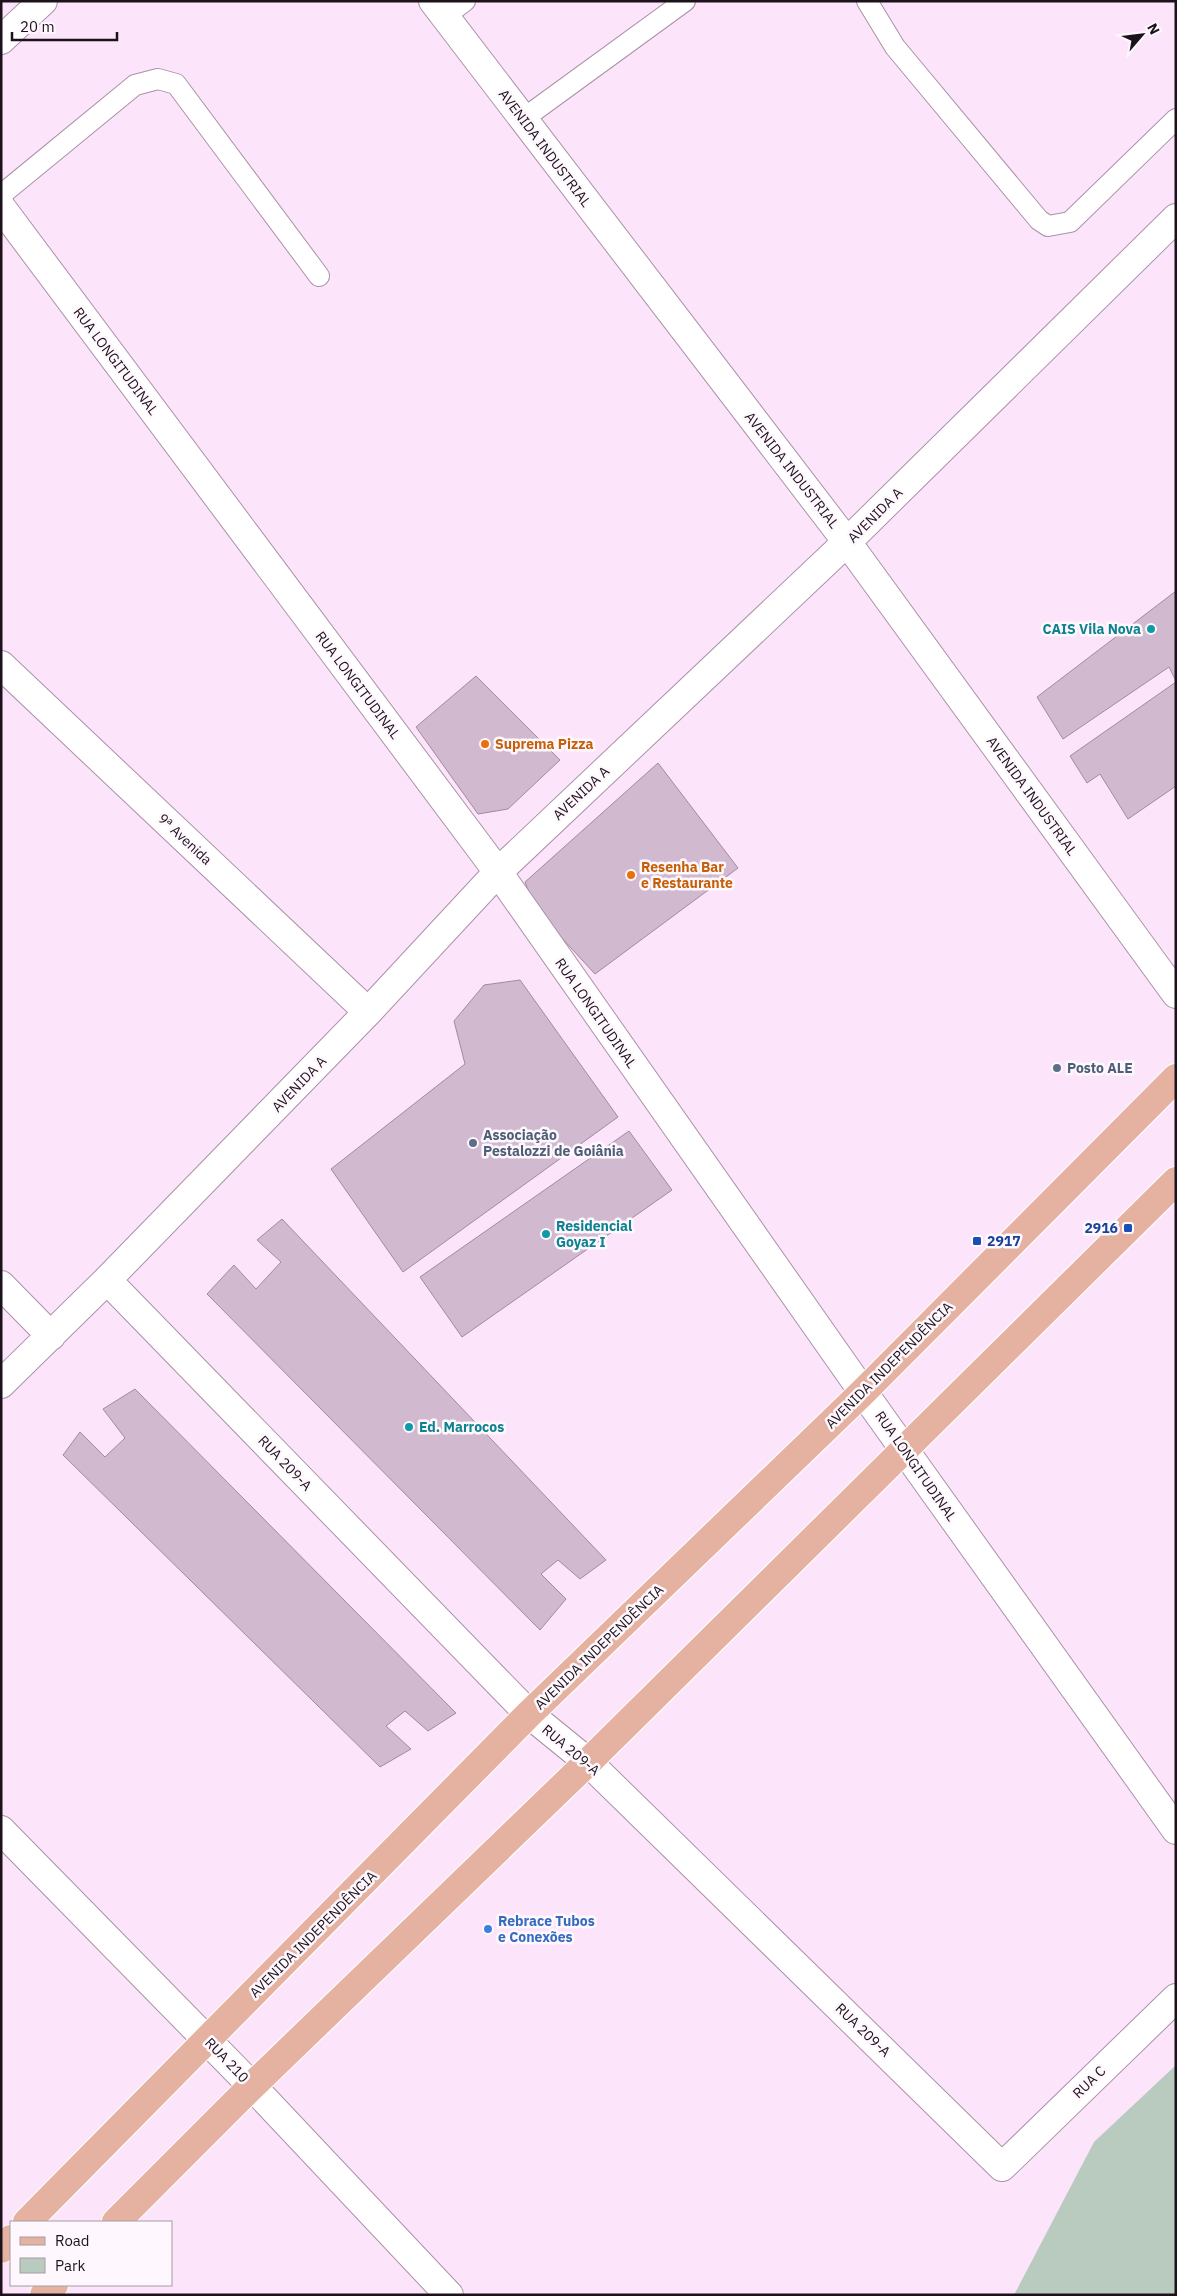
<svg xmlns="http://www.w3.org/2000/svg" width="1177" height="2296" font-family="'IBM Plex Sans',sans-serif">
	<style>
		.green { fill: #b8cbbe }
		.building { fill: #d1b9d0; stroke: #a389a1 }
		.lines { fill: none; stroke-linecap: round; stroke-linejoin: round }
		.service-casing { stroke: #ab91a9; stroke-width: 22 }
		.minor-casing { stroke: #ab91a9; stroke-width: 30 }
		.tertiary-casing { stroke: #ab91a9; stroke-width: 30 }
		.primary-casing { stroke: #fff; stroke-width: 30 }
		.service { stroke: #fff; stroke-width: 20 }
		.minor { stroke: #fff; stroke-width: 28 }
		.tertiary { stroke: #fff; stroke-width: 28 }
		.primary { stroke: #e5b2a1; stroke-width: 28 }
		.culture-dot { fill: #0f9aa8; stroke: #fef8fe; stroke-width: 2 }
		.food-dot { fill: #e8710a; stroke: #fef8fe; stroke-width: 2 }
		.service-dot { fill: #5c6f8a; stroke: #fef8fe; stroke-width: 2 }
		.transit-dot { fill: #1a4fb4; stroke: #fef8fe; stroke-width: 2 }
		.shop-dot { fill: #3f7fe0; stroke: #fef8fe; stroke-width: 2 }
		.labels { text-anchor: middle; stroke-width: 5; stroke-linejoin: round; paint-order: stroke }
		.street-label { font-size: 14px; fill: #1c121b; stroke: #fef8fe }
		.culture-label { font-size: 14px; font-weight: bold; fill: #0d838f; stroke: #fef8fe; text-anchor: start }
		.food-label { font-size: 14px; font-weight: bold; fill: #c56008; stroke: #fef8fe; text-anchor: start }
		.service-label { font-size: 14px; font-weight: bold; fill: #4e5e75; stroke: #fef8fe; text-anchor: start }
		.transit-label { font-size: 14px; font-weight: bold; fill: #164399; stroke: #fef8fe; text-anchor: end }
		.shop-label { font-size: 14px; font-weight: bold; fill: #366cbe; stroke: #fef8fe; text-anchor: start }
	</style>
	<rect width="100%" height="100%" fill="#fce5fa"/>
	<!-- green -->
	<path class="green" d="M 1176,2065 L 1176,2295 L 1014,2295 L 1094,2142 Z"/>
	<!-- building -->
	<path class="building" d="M 1176,591 L 1176,681 L 1169,667 L 1063,739 L 1037,697 Z
		M 476,676 L 560,760 L 508,809 L 478,814 L 416,727 Z
		M 1176,682 L 1176,786 L 1128,819 L 1100,774 L 1087,783 L 1070,756 Z
		M 658,763 L 738,868 L 595,974 L 536,910 L 525,882 Z
		M 520,980 L 618,1117 L 403,1272 L 331,1169 L 465,1064 L 454,1021 L 484,985 Z
		M 629,1131 L 672,1190 L 462,1337 L 420,1277 Z
		M 282,1219 L 606,1560 L 580,1579 L 558,1560 L 541,1574 L 566,1599 L 540,1630 L 207,1294 L 234,1265 L 256,1289 L 281,1262 L 257,1240 Z
		M 135,1389 L 456,1713 L 428,1731 L 405,1711 L 386,1726 L 411,1749 L 380,1767 L 63,1455 L 80,1432 L 105,1457 L 125,1438 L 103,1409 Z"/>
	<g class="lines">
		<!-- service casing -->
		<g class="service-casing">
			<path id="service" d="M 867,1 L 895,47 L 1039,220 L 1048,226 L 1070,222 L 1176,119
				M 445,16 L 465,1
				M 523,119 L 685,1
				M 1,195 L 135,85 L 158,79 L 176,84 L 319,276"/>
		</g>
		<!-- minor casing -->
		<g class="minor-casing">
			<path id="minor" d="M 433,1 L 847,542 L 1176,994
				M 1,207 L 498,872 L 863,1392 L 1176,1830
				M 1,665 L 368,1012
				M 107,1280 L 529,1714 L 588,1762 L 1002,2167 L 1176,1998
				M 1,1285 L 51,1336
				M 1,1384 L 107,1280 L 368,1012 L 498,872 L 847,542 L 1176,218
				M 1,1830 L 252,2086 L 449,2295"/>
		</g>
		<!-- tertiary casing -->
		<g class="tertiary-casing">
			<path id="tertiary" d="M 1,40 L 43,1"/>
		</g>
		<!-- primary casing -->
		<g class="primary-casing">
			<path id="primary" d="M 27,2222 L 529,1714 L 863,1392 L 1176,1078
				M 116,2222 L 252,2086 L 588,1762 L 1176,1181
				M 1,2249 L 11,2239
				M 44,2295 L 54,2285"/>
		</g>
		<!-- service -->
		<use href="#service" class="service"/>
		<!-- minor -->
		<use href="#minor" class="minor"/>
		<!-- tertiary -->
		<use href="#tertiary" class="tertiary"/>
		<!-- primary -->
		<use href="#primary" class="primary"/>
	</g>
	<!-- markers -->
	<g class="culture-dot">
		<circle cx="1151" cy="629" r="5"/>
		<circle cx="546" cy="1234" r="5"/>
		<circle cx="409" cy="1427" r="5"/>
	</g>
	<g class="food-dot">
		<circle cx="485" cy="744" r="5"/>
		<circle cx="631" cy="875" r="5"/>
	</g>
	<g class="service-dot">
		<circle cx="1057" cy="1068" r="5"/>
		<circle cx="473" cy="1143" r="5"/>
	</g>
	<g class="transit-dot">
		<rect x="1123" y="1223" width="10" height="10" rx="2.5"/>
		<rect x="972" y="1236" width="10" height="10" rx="2.5"/>
	</g>
	<circle class="shop-dot" cx="488" cy="1929" r="5"/>
	<g class="labels">
		<!-- street labels -->
		<g class="street-label">
			<text transform="translate(545 148) rotate(53)" y="5">AVENIDA INDUSTRIAL</text>
			<text transform="translate(116 361) rotate(53)" y="5">RUA LONGITUDINAL</text>
			<text transform="translate(792 470) rotate(52)" y="5">AVENIDA INDUSTRIAL</text>
			<text transform="translate(875 515) rotate(-45)" y="5">AVENIDA A</text>
			<text transform="translate(358 685) rotate(53)" y="5">RUA LONGITUDINAL</text>
			<text transform="translate(581 793) rotate(-43)" y="5">AVENIDA A</text>
			<text transform="translate(1032 796) rotate(54)" y="5">AVENIDA INDUSTRIAL</text>
			<text transform="translate(185 839) rotate(43)" y="5">9ª Avenida</text>
			<text transform="translate(596 1013) rotate(55)" y="5">RUA LONGITUDINAL</text>
			<text transform="translate(299 1084) rotate(-46)" y="5">AVENIDA A</text>
			<text transform="translate(889 1365) rotate(-45)" y="5">AVENIDA INDEPENDÊNCIA</text>
			<text transform="translate(285 1463) rotate(46)" y="5">RUA 209-A</text>
			<text transform="translate(916 1466) rotate(55)" y="5">RUA LONGITUDINAL</text>
			<text transform="translate(599 1647) rotate(-44)" y="5">AVENIDA INDEPENDÊNCIA</text>
			<text transform="translate(571 1750) rotate(40)" y="5">RUA 209-A</text>
			<text transform="translate(313 1934) rotate(-45)" y="5">AVENIDA INDEPENDÊNCIA</text>
			<text transform="translate(863 2030) rotate(44)" y="5">RUA 209-A</text>
			<text transform="translate(227 2060) rotate(46)" y="5">RUA 210</text>
			<text transform="translate(1089 2082) rotate(-44)" y="5">RUA C</text>
		</g>
		<!-- culture labels -->
		<g class="culture-label">
			<text x="1141" y="634" text-anchor="end">CAIS Vila Nova</text>
			<text x="556" y="1231">Residencial<tspan x="556" dy="16">Goyaz I</tspan></text>
			<text x="419" y="1432">Ed. Marrocos</text>
		</g>
		<!-- food labels -->
		<g class="food-label">
			<text x="495" y="749">Suprema Pizza</text>
			<text x="641" y="872">Resenha Bar<tspan x="641" dy="16">e Restaurante</tspan></text>
		</g>
		<!-- service labels -->
		<g class="service-label">
			<text x="1067" y="1073">Posto ALE</text>
			<text x="483" y="1140">Associação<tspan x="483" dy="16">Pestalozzi de Goiânia</tspan></text>
		</g>
		<!-- transit labels -->
		<g class="transit-label">
			<text x="1118" y="1233">2916</text>
			<text x="987" y="1246" text-anchor="start">2917</text>
		</g>
		<!-- shop labels -->
		<g class="shop-label">
			<text x="498" y="1926">Rebrace Tubos<tspan x="498" dy="16">e Conexões</tspan></text>
		</g>
	</g>
	<!-- border -->
	<rect width="1177" height="2296" fill="none" stroke="#1c121b" stroke-width="5"/>
	<!-- legend -->
	<rect x="10" y="2221" width="162" height="65" fill="#fef8fe" stroke="#a49ca3"/>
	<rect x="20" y="2237" width="25" height="8" fill="#e5b2a1" stroke="#a49ca3"/>
	<text x="55" y="2246" font-size="15" fill="#1c121b">Road</text>
	<rect x="20" y="2258" width="25" height="15" fill="#b8cbbe" stroke="#a49ca3"/>
	<text x="55" y="2271" font-size="15" fill="#1c121b">Park</text>
	<!-- north arrow -->
	<g transform="translate(1142 35) rotate(62)" stroke="#fef8fe" stroke-width="4" paint-order="stroke">
	<path d="M0-4L9 19L0 12L-9 19Z" fill="#1c121b"/>
	<text y="-8" font-size="14" font-weight="bold" text-anchor="middle" fill="#1c121b">N</text>
	</g>
	<!-- scale -->
	<path d="M12 32v8h105v-8" fill="none" stroke="#1c121b" stroke-width="2.5"/>
	<text x="20" y="32" font-size="15" fill="#1c121b" stroke="#fef8fe" stroke-width="4" paint-order="stroke">20 m</text>
</svg>
